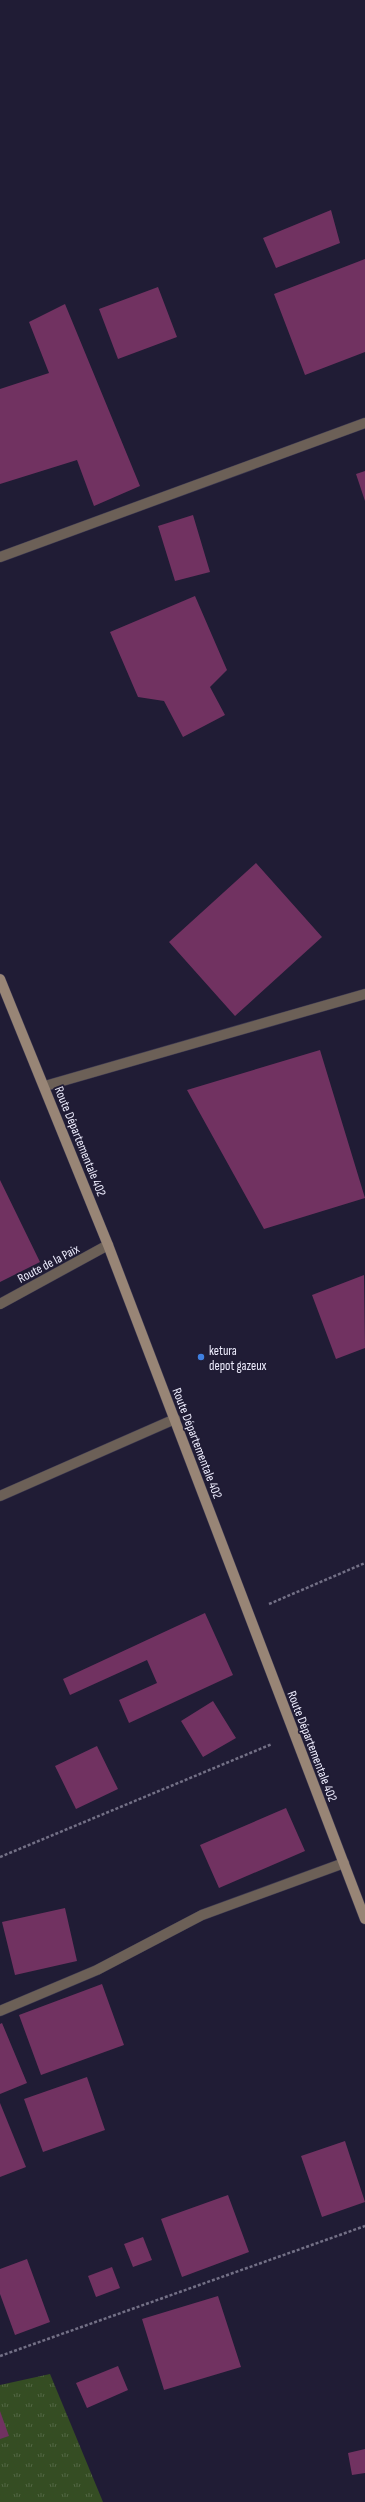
<svg xmlns="http://www.w3.org/2000/svg" width="365" height="2502" font-family="'Sofia Sans Condensed',sans-serif">
	<style>
		.grass { fill: url(#grass-tufts) }
		.building { fill: #713261 }
		.lines { fill: none; stroke-linecap: round; stroke-linejoin: round }
		.minor-casing { stroke: #3d3951; stroke-width: 11 }
		.secondary-casing { stroke: #3d3951; stroke-width: 11 }
		.path { stroke: #737086; stroke-width: 2.5; stroke-dasharray: 3 2; stroke-linecap: butt }
		.minor { stroke: #6c6057; stroke-width: 10 }
		.secondary { stroke: #988576; stroke-width: 10 }
		.shop-dot { fill: #3f7fe0; stroke: #201c35; stroke-width: 1.5 }
		.labels { text-anchor: middle; stroke-width: 3.5; stroke-linejoin: round; paint-order: stroke }
		.street-label { font-size: 13px; fill: #edecfd; stroke: #201c35 }
		.poi-label { font-size: 13px; fill: #edecfd; stroke: #201c35; text-anchor: start }
	</style>
	<defs>
		<pattern id="grass-tufts" width="24" height="20" patternUnits="userSpaceOnUse"><rect width="24" height="20" fill="#354d23"/><path d="M3 7l-1-3M5 7V3M7 7l1-3M15 17l-1-3M17 17v-4M19 17l1-3" fill="none" stroke="#536744"/></pattern>
	</defs>
	<rect width="100%" height="100%" fill="#201c35"/>
	<!-- grass -->
	<path class="grass" d="M 50,2374 L 103,2502 L 0,2502 L 0,2385 Z"/>
	<!-- building -->
	<path class="building" d="M 331,210 L 340,243 L 276,268 L 263,238 Z
		M 365,259 L 365,352 L 305,375 L 274,294 Z
		M 158,287 L 177,337 L 118,359 L 99,309 Z
		M 65,304 L 140,486 L 94,506 L 77,460 L 0,484 L 0,389 L 49,373 L 29,322 Z
		M 365,471 L 365,501 L 356,474 Z
		M 193,515 L 210,572 L 175,581 L 158,526 Z
		M 195,596 L 227,670 L 210,687 L 225,715 L 183,737 L 164,701 L 138,697 L 110,632 Z
		M 256,863 L 322,937 L 235,1016 L 169,942 Z
		M 320,1050 L 365,1198 L 264,1229 L 187,1090 Z
		M 0,1180 L 40,1262 L 0,1282 Z
		M 364,1275 L 365,1348 L 336,1359 L 312,1295 Z
		M 205,1613 L 233,1675 L 129,1723 L 119,1700 L 157,1683 L 147,1660 L 70,1695 L 63,1679 Z
		M 213,1701 L 236,1738 L 203,1757 L 181,1721 Z
		M 97,1746 L 118,1789 L 76,1809 L 55,1766 Z
		M 286,1808 L 305,1851 L 219,1888 L 200,1845 Z
		M 65,1908 L 77,1961 L 15,1975 L 2,1922 Z
		M 102,1984 L 124,2045 L 41,2075 L 19,2015 Z
		M 2,2023 L 27,2083 L 0,2094 L 0,2024 Z
		M 87,2077 L 105,2130 L 43,2152 L 24,2099 Z
		M 0,2103 L 26,2167 L 0,2177 Z
		M 345,2141 L 365,2202 L 322,2217 L 301,2156 Z
		M 228,2195 L 249,2252 L 182,2277 L 161,2219 Z
		M 143,2237 L 152,2260 L 133,2267 L 124,2244 Z
		M 27,2259 L 50,2322 L 15,2335 L 0,2294 L 0,2269 Z
		M 112,2267 L 120,2288 L 96,2297 L 88,2276 Z
		M 218,2296 L 241,2367 L 164,2390 L 142,2319 Z
		M 118,2366 L 128,2390 L 87,2408 L 76,2383 Z
		M 0,2411 L 9,2436 L 0,2439 Z
		M 365,2449 L 365,2473 L 352,2475 L 348,2453 Z"/>
	<g class="lines">
		<!-- minor casing -->
		<g class="minor-casing">
			<path id="minor" d="M 0,557 L 365,423
				M 45,1086 L 365,994
				M 0,1304 L 108,1245
				M 0,1496 L 175,1419
				M 0,2011 L 97,1970 L 202,1915 L 344,1863"/>
		</g>
		<!-- secondary casing -->
		<g class="secondary-casing">
			<path id="secondary" d="M 0,979 L 108,1245 L 365,1919"/>
		</g>
		<!-- path -->
		<path class="path" d="M 269,1604 L 365,1563
			M 0,1857 L 272,1744
			M 0,2356 L 365,2226"/>
		<!-- minor -->
		<use href="#minor" class="minor"/>
		<!-- secondary -->
		<use href="#secondary" class="secondary"/>
	</g>
	<!-- markers -->
	<circle class="shop-dot" cx="201" cy="1357" r="4"/>
	<g class="labels">
		<!-- street labels -->
		<g class="street-label">
			<text transform="translate(81 1141) rotate(68)" y="5">Route Départementale 402</text>
			<text transform="translate(48 1263) rotate(-28)" y="5">Route de la Paix</text>
			<text transform="translate(198 1443) rotate(69)" y="5">Route Départementale 402</text>
			<text transform="translate(313 1746) rotate(69)" y="5">Route Départementale 402</text>
		</g>
		<!-- poi labels -->
		<g class="poi-label">
			<text x="209" y="1355">ketura<tspan x="209" dy="15">depot gazeux</tspan></text>
		</g>
	</g>
</svg>
